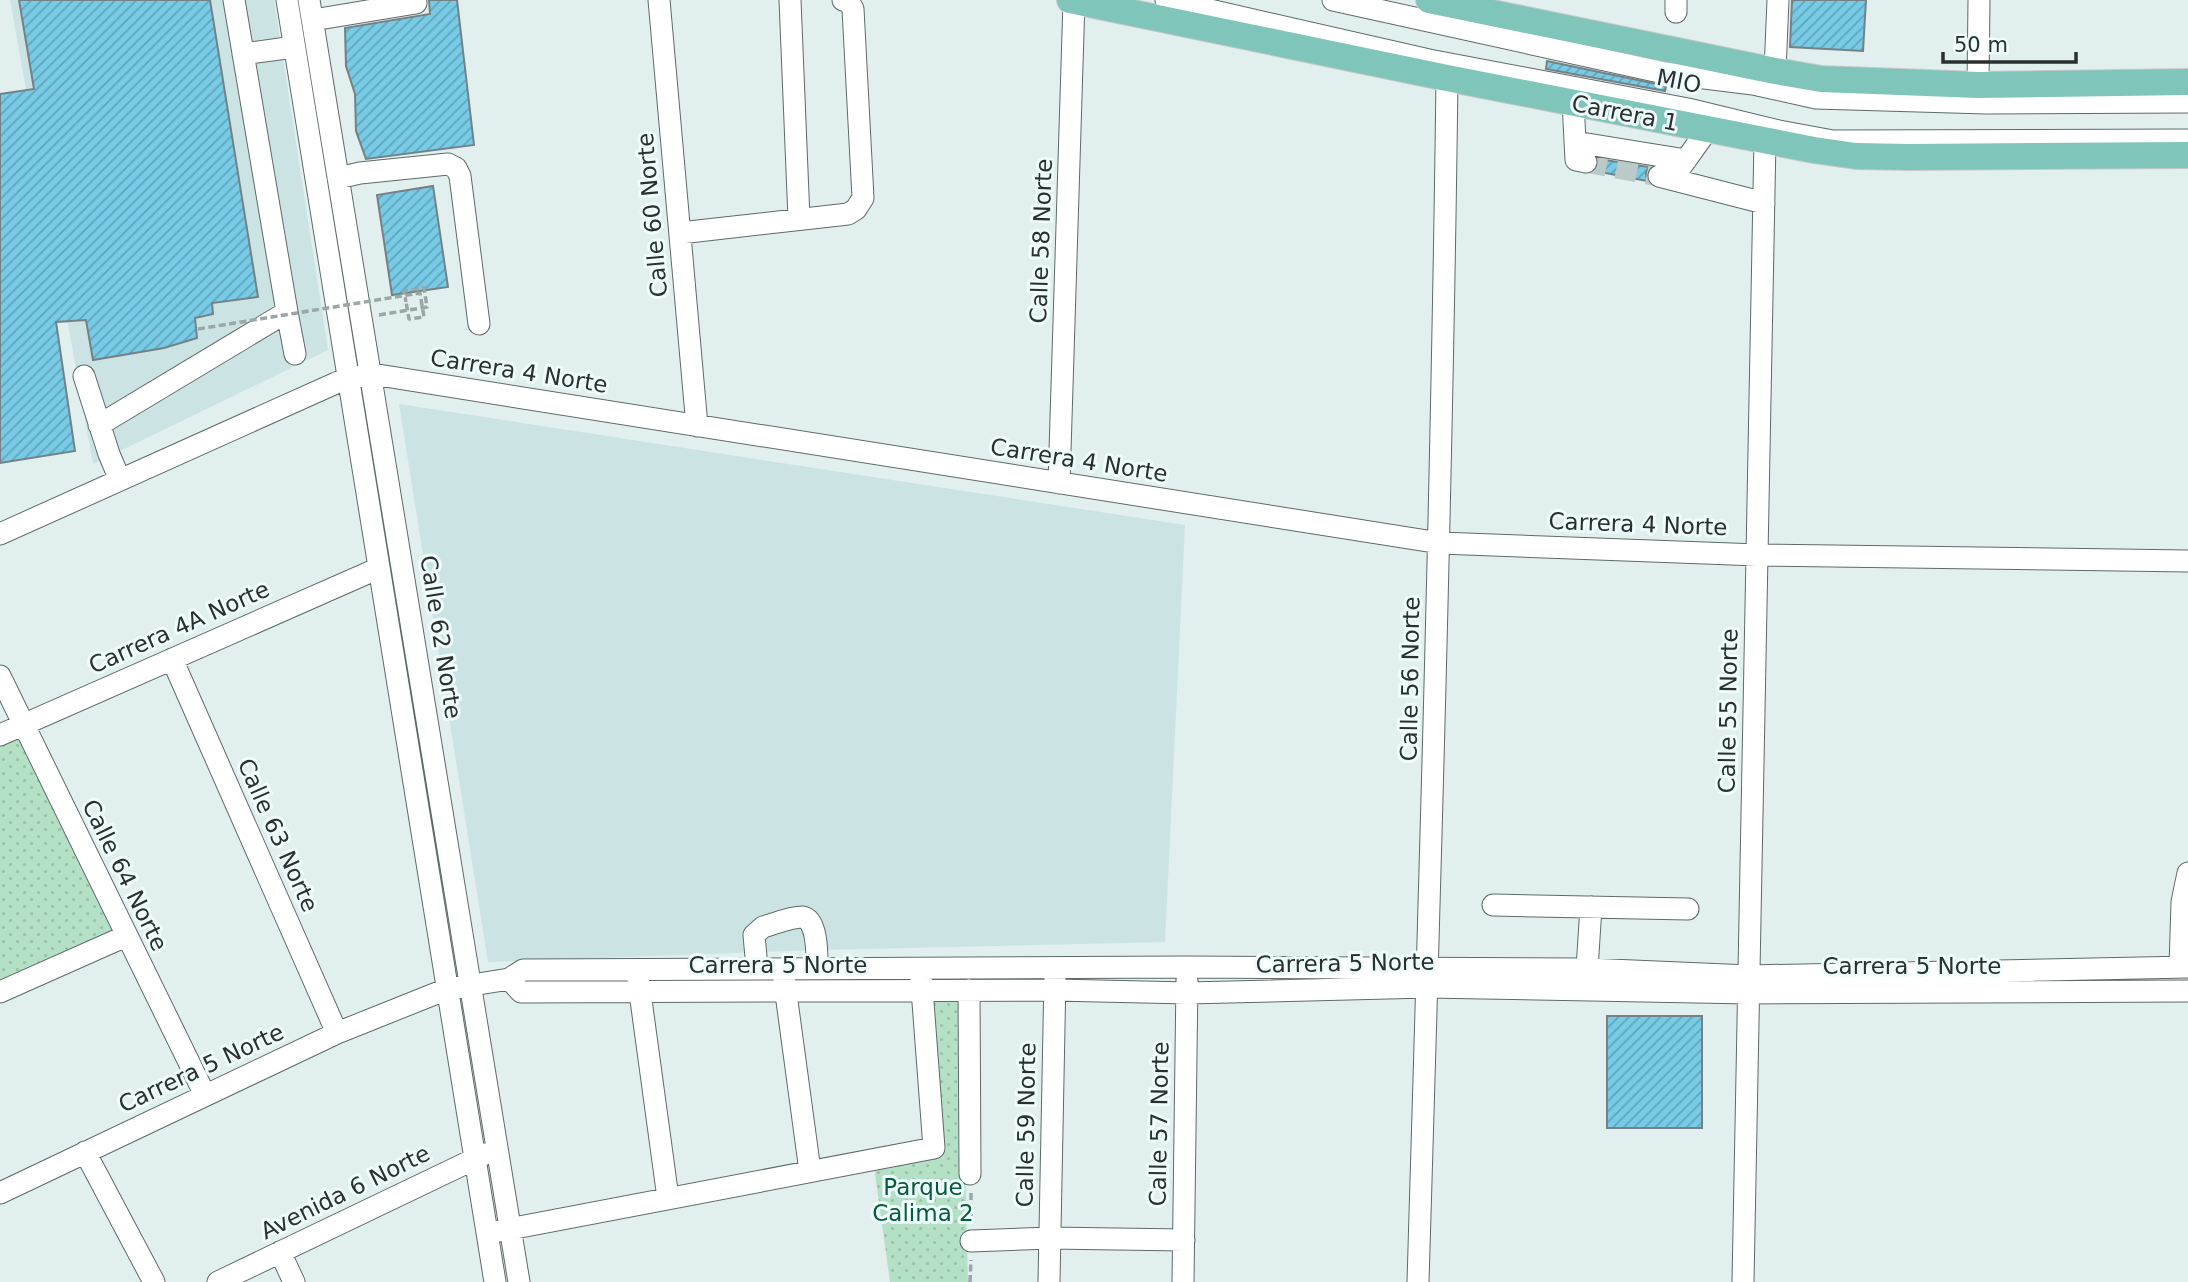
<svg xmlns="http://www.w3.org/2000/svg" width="2188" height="1282" font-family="'DejaVu Sans',sans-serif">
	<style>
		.built { fill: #cce3e4 }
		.park { fill: url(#park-dots) }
		.building { fill: url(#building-hatch); stroke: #768185; stroke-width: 2 }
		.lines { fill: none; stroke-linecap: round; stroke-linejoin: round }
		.minor-tunnel { stroke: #bcc9c9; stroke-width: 21; stroke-dasharray: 21 10; stroke-linecap: butt }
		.minor-casing { stroke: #5e6a6a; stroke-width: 23 }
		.major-casing { stroke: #c8c9c9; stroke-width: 28 }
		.path { stroke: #9ba6a6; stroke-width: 3.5; stroke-dasharray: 7 3.5; stroke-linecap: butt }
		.minor { stroke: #fff; stroke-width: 21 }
		.major { stroke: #80c5b9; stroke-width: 26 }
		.path-bridge { stroke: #9ba6a6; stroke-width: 3.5; stroke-dasharray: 7 3.5; stroke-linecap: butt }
		.labels { text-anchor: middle; stroke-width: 6; stroke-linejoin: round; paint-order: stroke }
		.street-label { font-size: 23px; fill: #2a2f30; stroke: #eefcfc }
		.park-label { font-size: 23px; fill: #055c38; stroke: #eefcfc }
	</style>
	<defs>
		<pattern id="park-dots" width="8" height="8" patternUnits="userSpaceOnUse" patternTransform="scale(1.75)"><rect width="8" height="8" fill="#b4e1c6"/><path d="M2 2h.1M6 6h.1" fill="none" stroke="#9bc1aa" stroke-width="1.8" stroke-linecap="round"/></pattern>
		<pattern id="building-hatch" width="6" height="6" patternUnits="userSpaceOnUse" patternTransform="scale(1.75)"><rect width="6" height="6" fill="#77cbe6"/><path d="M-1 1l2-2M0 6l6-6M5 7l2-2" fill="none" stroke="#62a5bb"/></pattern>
	</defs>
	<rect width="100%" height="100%" fill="#e1efef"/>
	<!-- built -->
	<path class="built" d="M 10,0 L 274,0 L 328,350 L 93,464 Z
		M 399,404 L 1185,525 L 1165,942 L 817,950 L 488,962 Z"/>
	<!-- park -->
	<path class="park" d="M 23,725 L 126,936 L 0,992 L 0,735 Z
		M 961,999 L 968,1282 L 890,1282 L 873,1159 L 934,1148 L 923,1001 Z"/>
	<!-- building -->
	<path class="building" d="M 19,0 L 210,0 L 258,297 L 212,303 L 213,314 L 195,318 L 197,338 L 164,348 L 93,360 L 86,320 L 56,322 L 75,451 L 0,463 L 0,94 L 34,89 Z
		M 429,0 L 457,0 L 474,145 L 366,159 L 356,131 L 355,94 L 346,66 L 345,28 L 430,14 Z
		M 1792,0 L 1866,0 L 1863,51 L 1790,47 Z
		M 1547,61 L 1666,86 L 1665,91 L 1546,69 Z
		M 1599,159 L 1649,167 L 1646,173 L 1647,181 L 1595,171 Z
		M 433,186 L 448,287 L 392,295 L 377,195 Z
		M 1607,1016 L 1702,1016 L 1702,1128 L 1607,1128 Z"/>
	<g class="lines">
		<!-- minor-tunnel -->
		<path class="minor-tunnel" d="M 1586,162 L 1659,176"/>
		<!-- minor casing -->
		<g class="minor-casing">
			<path id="minor" d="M 287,0 L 495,1282
				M 309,0 L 519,1282
				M 659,0 L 697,426
				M 790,0 L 799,219
				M 1166,0 L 1429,60 L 1688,109 L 1779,131 L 1833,141 L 2188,140
				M 1333,0 L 1664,73 L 1753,84 L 1816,98 L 1986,103 L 2188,102
				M 1676,12 L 1676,0
				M 313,20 L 416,3
				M 243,54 L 294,47
				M 1775,71 L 1778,0
				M 1978,85 L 1979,0
				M 1573,102 L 1576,160 L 1586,162
				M 1575,142 L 1686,160
				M 1678,171 L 1708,129
				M 1659,176 L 1764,203
				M 338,178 L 360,173 L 448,164 L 456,168 L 460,176 L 479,324
				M 680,233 L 848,214 L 856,209 L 863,198 L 853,9 L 849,2 L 843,0
				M 287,312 L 295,354
				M 84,376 L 109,454 L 120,480
				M 99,425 L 287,312 L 234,0
				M 1059,483 L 1074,1
				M 0,534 L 336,383 L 348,378 L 372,374 L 1440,543 L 1758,555 L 2188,561
				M 172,659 L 337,1033
				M 0,676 L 205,1095
				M 0,735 L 379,568
				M 1493,905 L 1688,909
				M 2180,967 L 2182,902 L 2188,873
				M 757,968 L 754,935 L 763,927 C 774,924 790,917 802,917 C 818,919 817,956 817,968
				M 1587,969 L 1591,907
				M 638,978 L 668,1198
				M 509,979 L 521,992 L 1055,990 L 1188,993 L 1427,987 L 1749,993 L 2188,991
				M 784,979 L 810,1171
				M 969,990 L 970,1174
				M 0,992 L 126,936
				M 85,1152 L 154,1282
				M 0,1193 L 337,1033 L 447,989 L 509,979 L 523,970 L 1186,967 L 1587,969 L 1749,976 L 2188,967
				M 499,1231 L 934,1148 L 921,976
				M 971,1241 L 1050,1238 L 1184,1240
				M 280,1252 L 294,1282
				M 218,1282 L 485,1154
				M 1049,1282 L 1055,976
				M 1183,1282 L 1187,980
				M 1418,1282 C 1430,881 1442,479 1447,78
				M 1743,1282 L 1765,140"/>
		</g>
		<!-- major casing -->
		<g class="major-casing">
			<path id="major" d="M 1070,0 L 1447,78 L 1814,150 L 1856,156 L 1909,157 L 2188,155
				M 1429,0 L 1775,71 L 1821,79 L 1978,85 L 2188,82"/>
		</g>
		<!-- path -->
		<path class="path" d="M 379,315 L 427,307 L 424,288 L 404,291 L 406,302
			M 971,1193 L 971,1224
			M 970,1282 L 971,1260"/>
		<!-- minor -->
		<use href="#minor" class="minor"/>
		<!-- major -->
		<use href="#major" class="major"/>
		<!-- path-bridge -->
		<path class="path-bridge" d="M 198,329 L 420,293 L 424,317 L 409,319 L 406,302"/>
	</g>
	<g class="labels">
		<!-- street labels -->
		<g class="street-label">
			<text transform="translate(1679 81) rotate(11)" y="8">MIO</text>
			<text transform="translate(1625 113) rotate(11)" y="8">Carrera 1</text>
			<text transform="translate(652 215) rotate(-95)" y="8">Calle 60 Norte</text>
			<text transform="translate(1041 241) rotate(-88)" y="8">Calle 58 Norte</text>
			<text transform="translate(519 371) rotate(9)" y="8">Carrera 4 Norte</text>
			<text transform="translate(1079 460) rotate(9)" y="8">Carrera 4 Norte</text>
			<text transform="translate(1638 524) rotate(2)" y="8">Carrera 4 Norte</text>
			<text transform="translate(179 627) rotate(-24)" y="8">Carrera 4A Norte</text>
			<text transform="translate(441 637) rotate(81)" y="8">Calle 62 Norte</text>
			<text transform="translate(1410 679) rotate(-89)" y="8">Calle 56 Norte</text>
			<text transform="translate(1728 711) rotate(-89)" y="8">Calle 55 Norte</text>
			<text transform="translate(278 835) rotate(66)" y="8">Calle 63 Norte</text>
			<text transform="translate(125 875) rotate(64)" y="8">Calle 64 Norte</text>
			<text transform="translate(1345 963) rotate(-1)" y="8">Carrera 5 Norte</text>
			<text x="778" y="973">Carrera 5 Norte</text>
			<text x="1912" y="974">Carrera 5 Norte</text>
			<text transform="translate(201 1068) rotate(-25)" y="8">Carrera 5 Norte</text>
			<text transform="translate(1159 1124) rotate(-89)" y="8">Calle 57 Norte</text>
			<text transform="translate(1026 1125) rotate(-89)" y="8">Calle 59 Norte</text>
			<text transform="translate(345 1192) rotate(-26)" y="8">Avenida 6 Norte</text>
		</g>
		<!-- park labels -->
		<g class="park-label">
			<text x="923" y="1195">Parque<tspan x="923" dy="26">Calima 2</tspan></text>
		</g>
	</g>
	<!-- scale -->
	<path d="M1943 52v10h133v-10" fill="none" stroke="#2a2f30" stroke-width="3.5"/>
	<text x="1954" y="52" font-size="21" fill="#2a2f30" stroke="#eefcfc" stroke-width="5" paint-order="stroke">50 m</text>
</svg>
